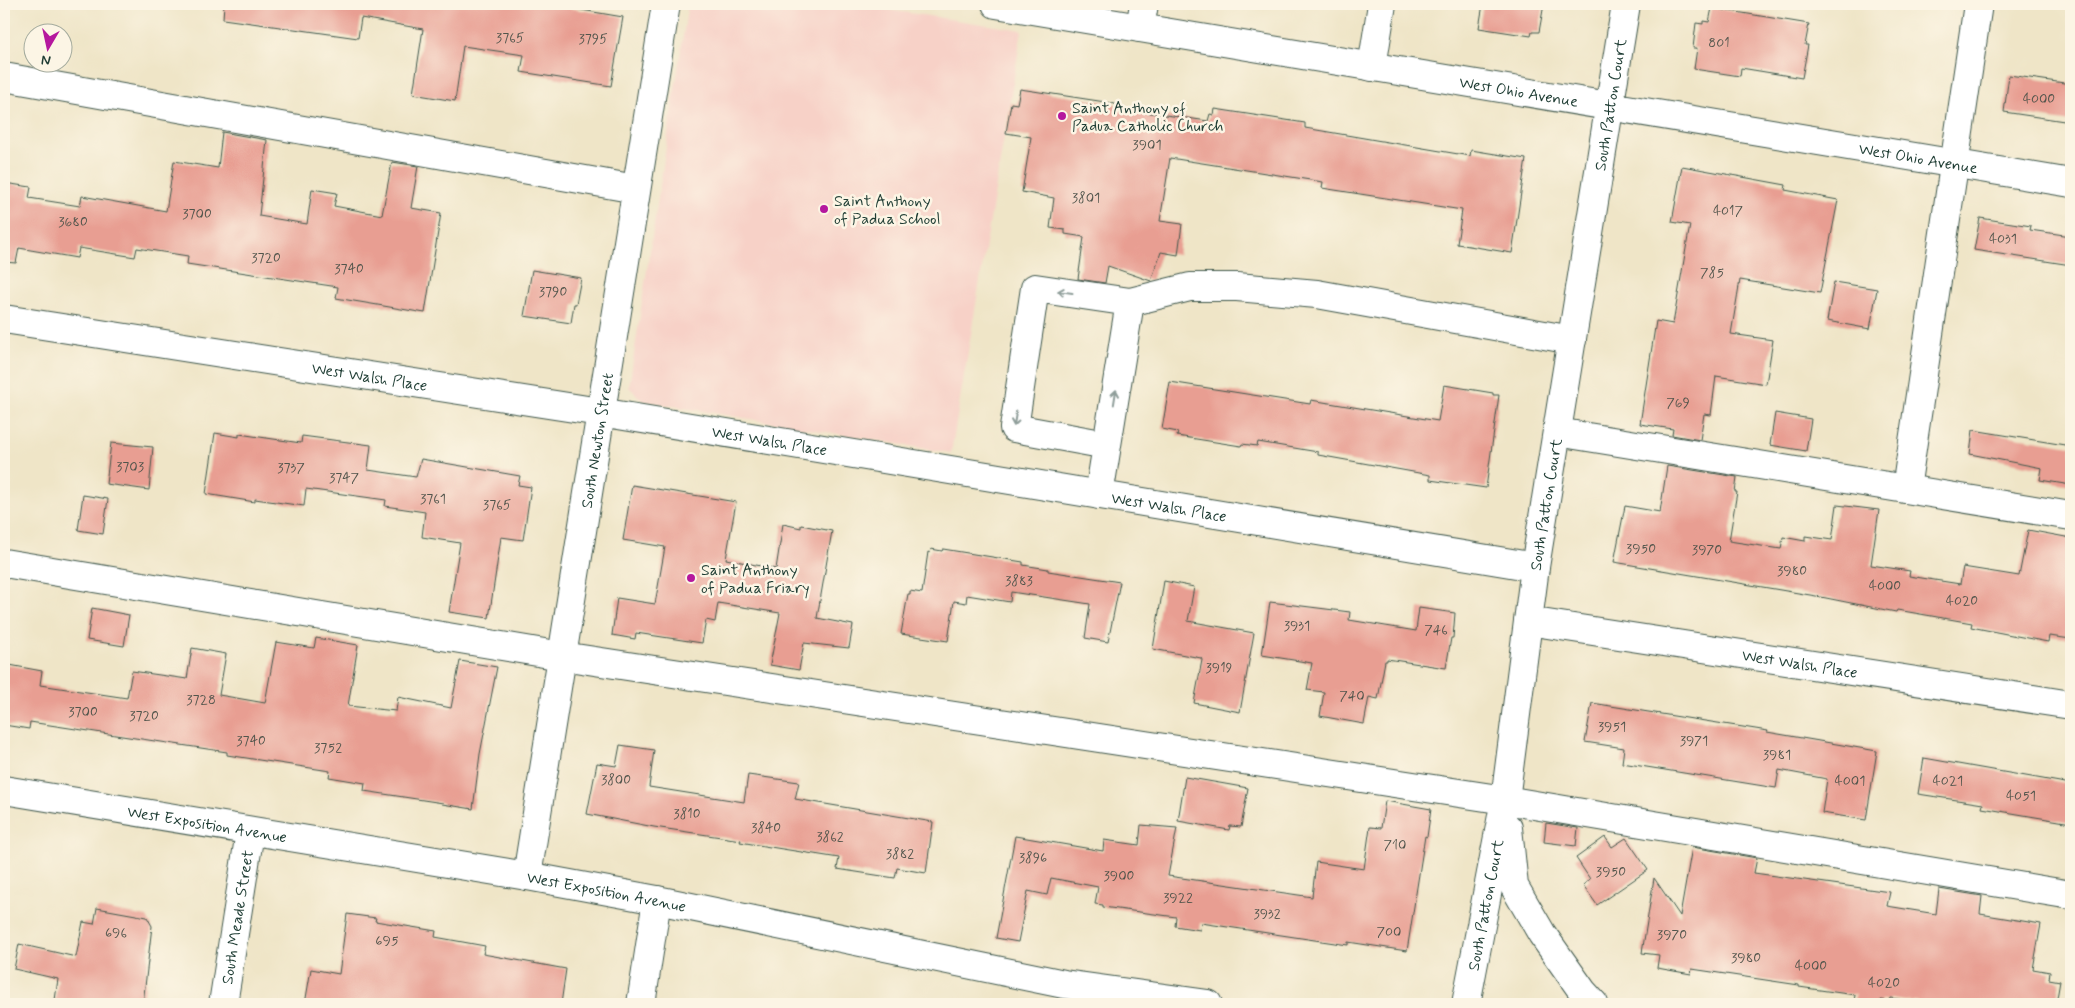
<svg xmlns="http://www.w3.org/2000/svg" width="2075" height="1008" font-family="Mynerve,sans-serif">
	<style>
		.built { fill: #f7d1c7 }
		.building { fill: #e89e92 }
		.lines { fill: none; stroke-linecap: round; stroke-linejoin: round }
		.minor-casing { stroke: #3e564a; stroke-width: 30 }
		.minor { stroke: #fff; stroke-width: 28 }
		.oneway { stroke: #8f9e9a }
		.poi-dot { fill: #b5179e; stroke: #fcf5e5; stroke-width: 2 }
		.labels { text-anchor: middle; stroke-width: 5; stroke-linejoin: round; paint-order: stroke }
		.number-label { font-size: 14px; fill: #51554c }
		.street-label { font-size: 16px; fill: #1f3d34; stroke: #fcf5e5 }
		.poi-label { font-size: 16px; fill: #1f3d34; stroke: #fcf5e5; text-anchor: start }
	</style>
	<rect width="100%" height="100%" fill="#fcf5e5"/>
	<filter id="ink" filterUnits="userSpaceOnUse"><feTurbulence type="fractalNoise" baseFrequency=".02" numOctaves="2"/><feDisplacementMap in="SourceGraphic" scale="10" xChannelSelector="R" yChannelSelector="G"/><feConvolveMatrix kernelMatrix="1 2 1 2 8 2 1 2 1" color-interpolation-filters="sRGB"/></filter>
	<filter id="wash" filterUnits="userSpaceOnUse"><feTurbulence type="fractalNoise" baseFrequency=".0096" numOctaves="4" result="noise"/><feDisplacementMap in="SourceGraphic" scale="20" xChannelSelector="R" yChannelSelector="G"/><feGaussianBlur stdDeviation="1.12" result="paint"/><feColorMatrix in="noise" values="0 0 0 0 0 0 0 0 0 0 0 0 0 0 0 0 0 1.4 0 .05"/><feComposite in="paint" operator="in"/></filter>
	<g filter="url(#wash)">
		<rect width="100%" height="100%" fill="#efe5c7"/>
		<!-- built -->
		<path class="built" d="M 688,4 L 849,4 L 1022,30 L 951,453 L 643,401 L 629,387 Z"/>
		<g id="blocks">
			<!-- building -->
			<path class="building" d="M 224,4 L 546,4 L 623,17 L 611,86 L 521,72 L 524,55 L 463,46 L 455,101 L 413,94 L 423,29 L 361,18 L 358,38 L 223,19 Z
				M 1483,4 L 1544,4 L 1539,32 L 1532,32 L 1531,36 L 1479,28 Z
				M 1712,8 L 1809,24 L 1805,45 L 1808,45 L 1802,78 L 1741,68 L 1740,76 L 1694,69 L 1697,48 L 1693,48 L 1696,23 L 1703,24 L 1703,21 L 1709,22 Z
				M 2009,75 L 2071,84 L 2071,122 L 2004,112 Z
				M 1020,89 L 1112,103 L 1117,105 L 1116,108 L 1208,121 L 1210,114 L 1214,115 L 1215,109 L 1305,123 L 1305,128 L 1470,156 L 1471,150 L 1526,159 L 1512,253 L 1457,244 L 1462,210 L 1322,188 L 1323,182 L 1170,158 L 1160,221 L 1182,224 L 1178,255 L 1161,252 L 1151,281 L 1108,266 L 1105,283 L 1078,279 L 1084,237 L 1065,234 L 1065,230 L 1050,228 L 1054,198 L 1022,192 L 1031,137 L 1006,133 L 1011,103 L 1017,104 Z
				M 222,132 L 267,140 L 259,216 L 307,224 L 312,189 L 337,193 L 334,206 L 382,215 L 392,162 L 418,166 L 411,208 L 441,213 L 425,313 L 336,298 L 338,287 L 187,264 L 188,256 L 137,248 L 135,257 L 79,248 L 77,258 L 19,248 L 16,263 L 4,262 L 4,183 L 31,187 L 29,198 L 80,206 L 82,196 L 166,211 L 174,161 L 218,168 Z
				M 1682,166 L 1786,185 L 1785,190 L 1838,200 L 1820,293 L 1740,280 L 1731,334 L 1773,340 L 1766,384 L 1716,376 L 1711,415 L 1704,414 L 1700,440 L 1672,435 L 1673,429 L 1640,424 L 1656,321 L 1673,324 L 1690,225 L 1672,222 Z
				M 1980,218 L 2031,226 L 2030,230 L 2071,236 L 2071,265 L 1974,250 Z
				M 532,270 L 581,278 L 576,304 L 574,304 L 571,323 L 524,316 Z
				M 1834,282 L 1877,289 L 1870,329 L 1827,321 Z
				M 1170,382 L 1310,404 L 1311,400 L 1438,421 L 1444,385 L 1493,393 L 1493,395 L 1499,395 L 1486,488 L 1430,480 L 1430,475 L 1318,455 L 1318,452 L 1258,442 L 1257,446 L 1242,444 L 1241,446 L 1177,436 L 1178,432 L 1162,429 Z
				M 1775,413 L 1811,419 L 1806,451 L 1770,445 Z
				M 1973,430 L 2071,446 L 2071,485 L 2040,480 L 2042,468 L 1970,454 Z
				M 215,433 L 239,437 L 239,434 L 301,443 L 302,436 L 371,445 L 368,470 L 416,477 L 421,459 L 520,476 L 518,485 L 531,487 L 523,540 L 501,537 L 489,618 L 449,612 L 460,543 L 422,537 L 425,512 L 385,506 L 386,500 L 306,489 L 304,506 L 255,499 L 255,502 L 206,494 Z
				M 111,443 L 153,447 L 149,490 L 106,484 Z
				M 1667,466 L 1737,477 L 1735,492 L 1737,492 L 1729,541 L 1781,549 L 1783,537 L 1805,541 L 1805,536 L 1832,540 L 1837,505 L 1879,510 L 1871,565 L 1910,571 L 1909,576 L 1960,584 L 1963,567 L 2019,576 L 2028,530 L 2071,538 L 2071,639 L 2049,636 L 2048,642 L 2027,638 L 1971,627 L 1972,623 L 1903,611 L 1897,610 L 1896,612 L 1816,596 L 1614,562 L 1625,506 L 1660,512 Z
				M 632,485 L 736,502 L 726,559 L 776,569 L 783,524 L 801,528 L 801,525 L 832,531 L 817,618 L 853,625 L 849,648 L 804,643 L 799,670 L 770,665 L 780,613 L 718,603 L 715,622 L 706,620 L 702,643 L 636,633 L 635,639 L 612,635 L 617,598 L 655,604 L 665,547 L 623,540 Z
				M 83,495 L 108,499 L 103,534 L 78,530 Z
				M 931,549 L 942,551 L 943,549 L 1023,562 L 1023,565 L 1048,569 L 1048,571 L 1120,582 L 1108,642 L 1085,638 L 1090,604 L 1011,592 L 1010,602 L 967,595 L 966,603 L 954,601 L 948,641 L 901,634 L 908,594 L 910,594 L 910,591 L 922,593 L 928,552 L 930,553 Z
				M 1164,581 L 1194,587 L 1188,621 L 1254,633 L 1240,712 L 1194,703 L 1202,660 L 1201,658 L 1153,649 Z
				M 1270,602 L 1350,612 L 1349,620 L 1416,631 L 1419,608 L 1455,613 L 1453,638 L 1451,638 L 1446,668 L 1387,659 L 1387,661 L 1385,661 L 1378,699 L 1369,697 L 1364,724 L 1320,716 L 1324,692 L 1307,690 L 1312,663 L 1262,655 Z
				M 92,608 L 129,615 L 124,646 L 87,640 Z
				M 316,638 L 358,645 L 348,706 L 396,711 L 398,697 L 451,708 L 460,661 L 497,667 L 480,754 L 473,809 L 442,804 L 443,803 L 364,791 L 365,783 L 329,777 L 330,771 L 227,755 L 227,752 L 30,722 L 29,729 L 4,725 L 4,664 L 42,671 L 40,685 L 127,698 L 132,671 L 187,679 L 192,648 L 226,654 L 219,695 L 265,703 L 276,642 L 314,648 Z
				M 1592,703 L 1768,731 L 1767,732 L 1877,751 L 1866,820 L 1822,813 L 1827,779 L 1779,770 L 1776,788 L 1622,763 L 1624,748 L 1585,742 Z
				M 620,745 L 654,750 L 649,787 L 744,802 L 748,775 L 799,782 L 795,799 L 933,822 L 926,873 L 897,868 L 895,878 L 837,869 L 839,858 L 770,847 L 740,842 L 741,840 L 654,827 L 587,814 L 597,763 L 616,766 Z
				M 1924,758 L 2071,784 L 2071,823 L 1982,808 L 1983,804 L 1918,794 Z
				M 1185,777 L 1248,788 L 1241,827 L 1230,826 L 1229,830 L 1178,821 Z
				M 1385,801 L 1431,809 L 1427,837 L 1425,836 L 1407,951 L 1348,942 L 1348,945 L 1201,923 L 1200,930 L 1175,926 L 1176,917 L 1103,907 L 1103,905 L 1095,904 L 1098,887 L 1051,878 L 1047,895 L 1028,891 L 1018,942 L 996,938 L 1015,836 L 1103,851 L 1104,840 L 1139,845 L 1141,825 L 1177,828 L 1168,876 L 1312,897 L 1316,862 L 1364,869 L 1370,827 L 1381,828 Z
				M 1546,823 L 1578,828 L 1576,846 L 1544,842 Z
				M 1605,837 L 1612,847 L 1626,838 L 1648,870 L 1597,905 L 1583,885 L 1590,879 L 1576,858 Z
				M 1692,847 L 1757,858 L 1754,873 L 1890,892 L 1887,906 L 1936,914 L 1939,889 L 1982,896 L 1980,914 L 2041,924 L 2033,969 L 2050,972 L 2049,979 L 2060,981 L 2056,1004 L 1933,1004 L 1890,998 L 1889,1001 L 1881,1000 L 1880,1004 L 1869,1004 L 1854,1002 L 1855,995 L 1799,987 L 1799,985 L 1692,969 L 1691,974 L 1657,968 L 1659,955 L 1642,953 L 1654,878 L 1680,916 Z
				M 97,908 L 147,917 L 152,926 L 143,1004 L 66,1004 L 66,1002 L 55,1000 L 58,979 L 14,969 L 19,944 L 76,957 L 83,922 L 94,924 Z
				M 347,914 L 376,918 L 375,921 L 436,931 L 435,937 L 485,946 L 483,954 L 566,969 L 561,1004 L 305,1004 L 311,969 L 339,974 Z"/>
		</g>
	</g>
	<g filter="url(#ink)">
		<use href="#blocks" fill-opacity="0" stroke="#3e564a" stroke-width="1"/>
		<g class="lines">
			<!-- minor casing -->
			<g class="minor-casing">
				<g id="minor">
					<path id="s1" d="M 996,4 L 2071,183"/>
					<path d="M 1140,28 L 1144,4"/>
					<path d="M 1372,67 L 1382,4"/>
					<path d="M 4,77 L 636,189"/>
					<path d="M 1130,302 L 1190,287 L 1237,287 L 1317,294 L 1572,340"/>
					<path id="s2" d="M 4,319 L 600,412 L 1535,567"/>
					<path d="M 1557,432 L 2071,516"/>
					<path d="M 1906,489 L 1978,4"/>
					<path d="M 1099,495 L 1130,302 L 1035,288 L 1014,428 L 1107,445"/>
					<path d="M 4,563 L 562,656 L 1505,800 L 2071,895"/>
					<path id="s3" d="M 1528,621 L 2071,705"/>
					<path id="s4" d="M 4,790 L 527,876 L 657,900 L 1064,984 L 1208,1004"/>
					<path d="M 1508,828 L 1514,886 L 1542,934 L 1583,992 L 1594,1004"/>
					<path id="s5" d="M 527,876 L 666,4"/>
					<path id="s6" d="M 223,1004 L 250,832"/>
					<path d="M 641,1004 L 657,900"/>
					<path id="s7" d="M 1466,1004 L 1505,800 L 1535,567 L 1626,4"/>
				</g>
			</g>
			<!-- minor -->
			<use href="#minor" class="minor"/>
		</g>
		<!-- one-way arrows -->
		<defs><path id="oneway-shaft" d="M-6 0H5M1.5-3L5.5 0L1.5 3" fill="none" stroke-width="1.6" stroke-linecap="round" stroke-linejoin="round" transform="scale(1.25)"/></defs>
		<g class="oneway">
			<use href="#oneway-shaft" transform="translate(1065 292) rotate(-172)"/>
			<use href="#oneway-shaft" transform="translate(1115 397) rotate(-81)"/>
			<use href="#oneway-shaft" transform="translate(1015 419) rotate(99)"/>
		</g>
	</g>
	<!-- markers -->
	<g class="poi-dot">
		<circle cx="1062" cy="116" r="5"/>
		<circle cx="824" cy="209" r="5"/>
		<circle cx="691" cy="578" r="5"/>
	</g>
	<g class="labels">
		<!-- number labels -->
		<g class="number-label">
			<text x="510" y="42">3765</text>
			<text x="593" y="43">3795</text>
			<text x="1719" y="47">801</text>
			<text x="2039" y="103">4000</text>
			<text x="1147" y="149">3901</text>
			<text x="1086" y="202">3801</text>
			<text x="1728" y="215">4017</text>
			<text x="197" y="218">3700</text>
			<text x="73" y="226">3680</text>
			<text x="2003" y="243">4031</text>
			<text x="266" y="262">3720</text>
			<text x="349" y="273">3740</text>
			<text x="1712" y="277">785</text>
			<text x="553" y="296">3790</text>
			<text x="1678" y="407">769</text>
			<text x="130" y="471">3703</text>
			<text x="291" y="472">3737</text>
			<text x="344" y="482">3747</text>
			<text x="433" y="503">3761</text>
			<text x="497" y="509">3765</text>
			<text x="1641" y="553">3950</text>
			<text x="1707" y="554">3970</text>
			<text x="1792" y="575">3980</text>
			<text x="1019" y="585">3883</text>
			<text x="1885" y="590">4000</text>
			<text x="1962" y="605">4020</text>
			<text x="1297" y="630">3931</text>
			<text x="1436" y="634">746</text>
			<text x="1219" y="672">3919</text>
			<text x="1352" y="700">740</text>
			<text x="201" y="704">3728</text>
			<text x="83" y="716">3700</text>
			<text x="144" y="720">3720</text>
			<text x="1612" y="731">3951</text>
			<text x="251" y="745">3740</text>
			<text x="1694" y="745">3971</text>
			<text x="328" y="752">3752</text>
			<text x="1777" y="759">3981</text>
			<text x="616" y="784">3800</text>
			<text x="1850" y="785">4001</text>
			<text x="1948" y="785">4021</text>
			<text x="2021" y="800">4051</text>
			<text x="687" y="818">3810</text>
			<text x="766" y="832">3840</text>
			<text x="830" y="841">3862</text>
			<text x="1395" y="849">710</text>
			<text x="900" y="858">3882</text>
			<text x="1033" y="862">3896</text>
			<text x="1611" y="876">3950</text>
			<text x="1119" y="880">3900</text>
			<text x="1178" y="902">3922</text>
			<text x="1267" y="918">3932</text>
			<text x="1389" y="936">700</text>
			<text x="116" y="937">696</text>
			<text x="1672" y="939">3970</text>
			<text x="387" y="945">695</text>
			<text x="1746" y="962">3980</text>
			<text x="1811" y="970">4000</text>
			<text x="1884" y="987">4020</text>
		</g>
		<!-- street labels -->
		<g class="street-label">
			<text dy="6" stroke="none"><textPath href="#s1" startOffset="530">West Ohio Avenue</textPath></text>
			<text dy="6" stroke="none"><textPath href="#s7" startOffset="911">South Patton Court</textPath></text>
			<text dy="6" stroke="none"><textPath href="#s1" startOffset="935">West Ohio Avenue</textPath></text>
			<text dy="6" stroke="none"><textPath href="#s2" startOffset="370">West Walsh Place</textPath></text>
			<text dy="6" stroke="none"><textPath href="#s5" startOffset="441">South Newton Street</textPath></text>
			<text dy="6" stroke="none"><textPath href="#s2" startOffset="775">West Walsh Place</textPath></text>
			<text dy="6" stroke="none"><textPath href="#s7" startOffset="506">South Patton Court</textPath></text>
			<text dy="6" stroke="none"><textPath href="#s2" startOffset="1180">West Walsh Place</textPath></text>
			<text dy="6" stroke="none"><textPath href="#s3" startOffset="275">West Walsh Place</textPath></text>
			<text dy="6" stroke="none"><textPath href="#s4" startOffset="206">West Exposition Avenue</textPath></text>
			<text dy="6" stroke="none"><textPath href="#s4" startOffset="611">West Exposition Avenue</textPath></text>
			<text dy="6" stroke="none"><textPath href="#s7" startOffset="101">South Patton Court</textPath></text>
			<text dy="6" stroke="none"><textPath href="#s6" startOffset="88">South Meade Street</textPath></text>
		</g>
		<!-- poi labels -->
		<g class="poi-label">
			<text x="1072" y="113">Saint Anthony of<tspan x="1072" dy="18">Padua Catholic Church</tspan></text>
			<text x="834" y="206">Saint Anthony<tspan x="834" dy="18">of Padua School</tspan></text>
			<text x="701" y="575">Saint Anthony<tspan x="701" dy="18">of Padua Friary</tspan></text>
		</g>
	</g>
	<!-- margin -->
	<rect width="2075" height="1008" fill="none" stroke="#fcf5e5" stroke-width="20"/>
	<!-- north arrow -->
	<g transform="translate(48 48) rotate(189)"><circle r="24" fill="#fcf5e5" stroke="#a4ab9e"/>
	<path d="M0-4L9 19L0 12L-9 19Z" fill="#b5179e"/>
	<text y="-8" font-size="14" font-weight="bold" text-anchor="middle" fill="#1f3d34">N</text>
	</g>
</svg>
